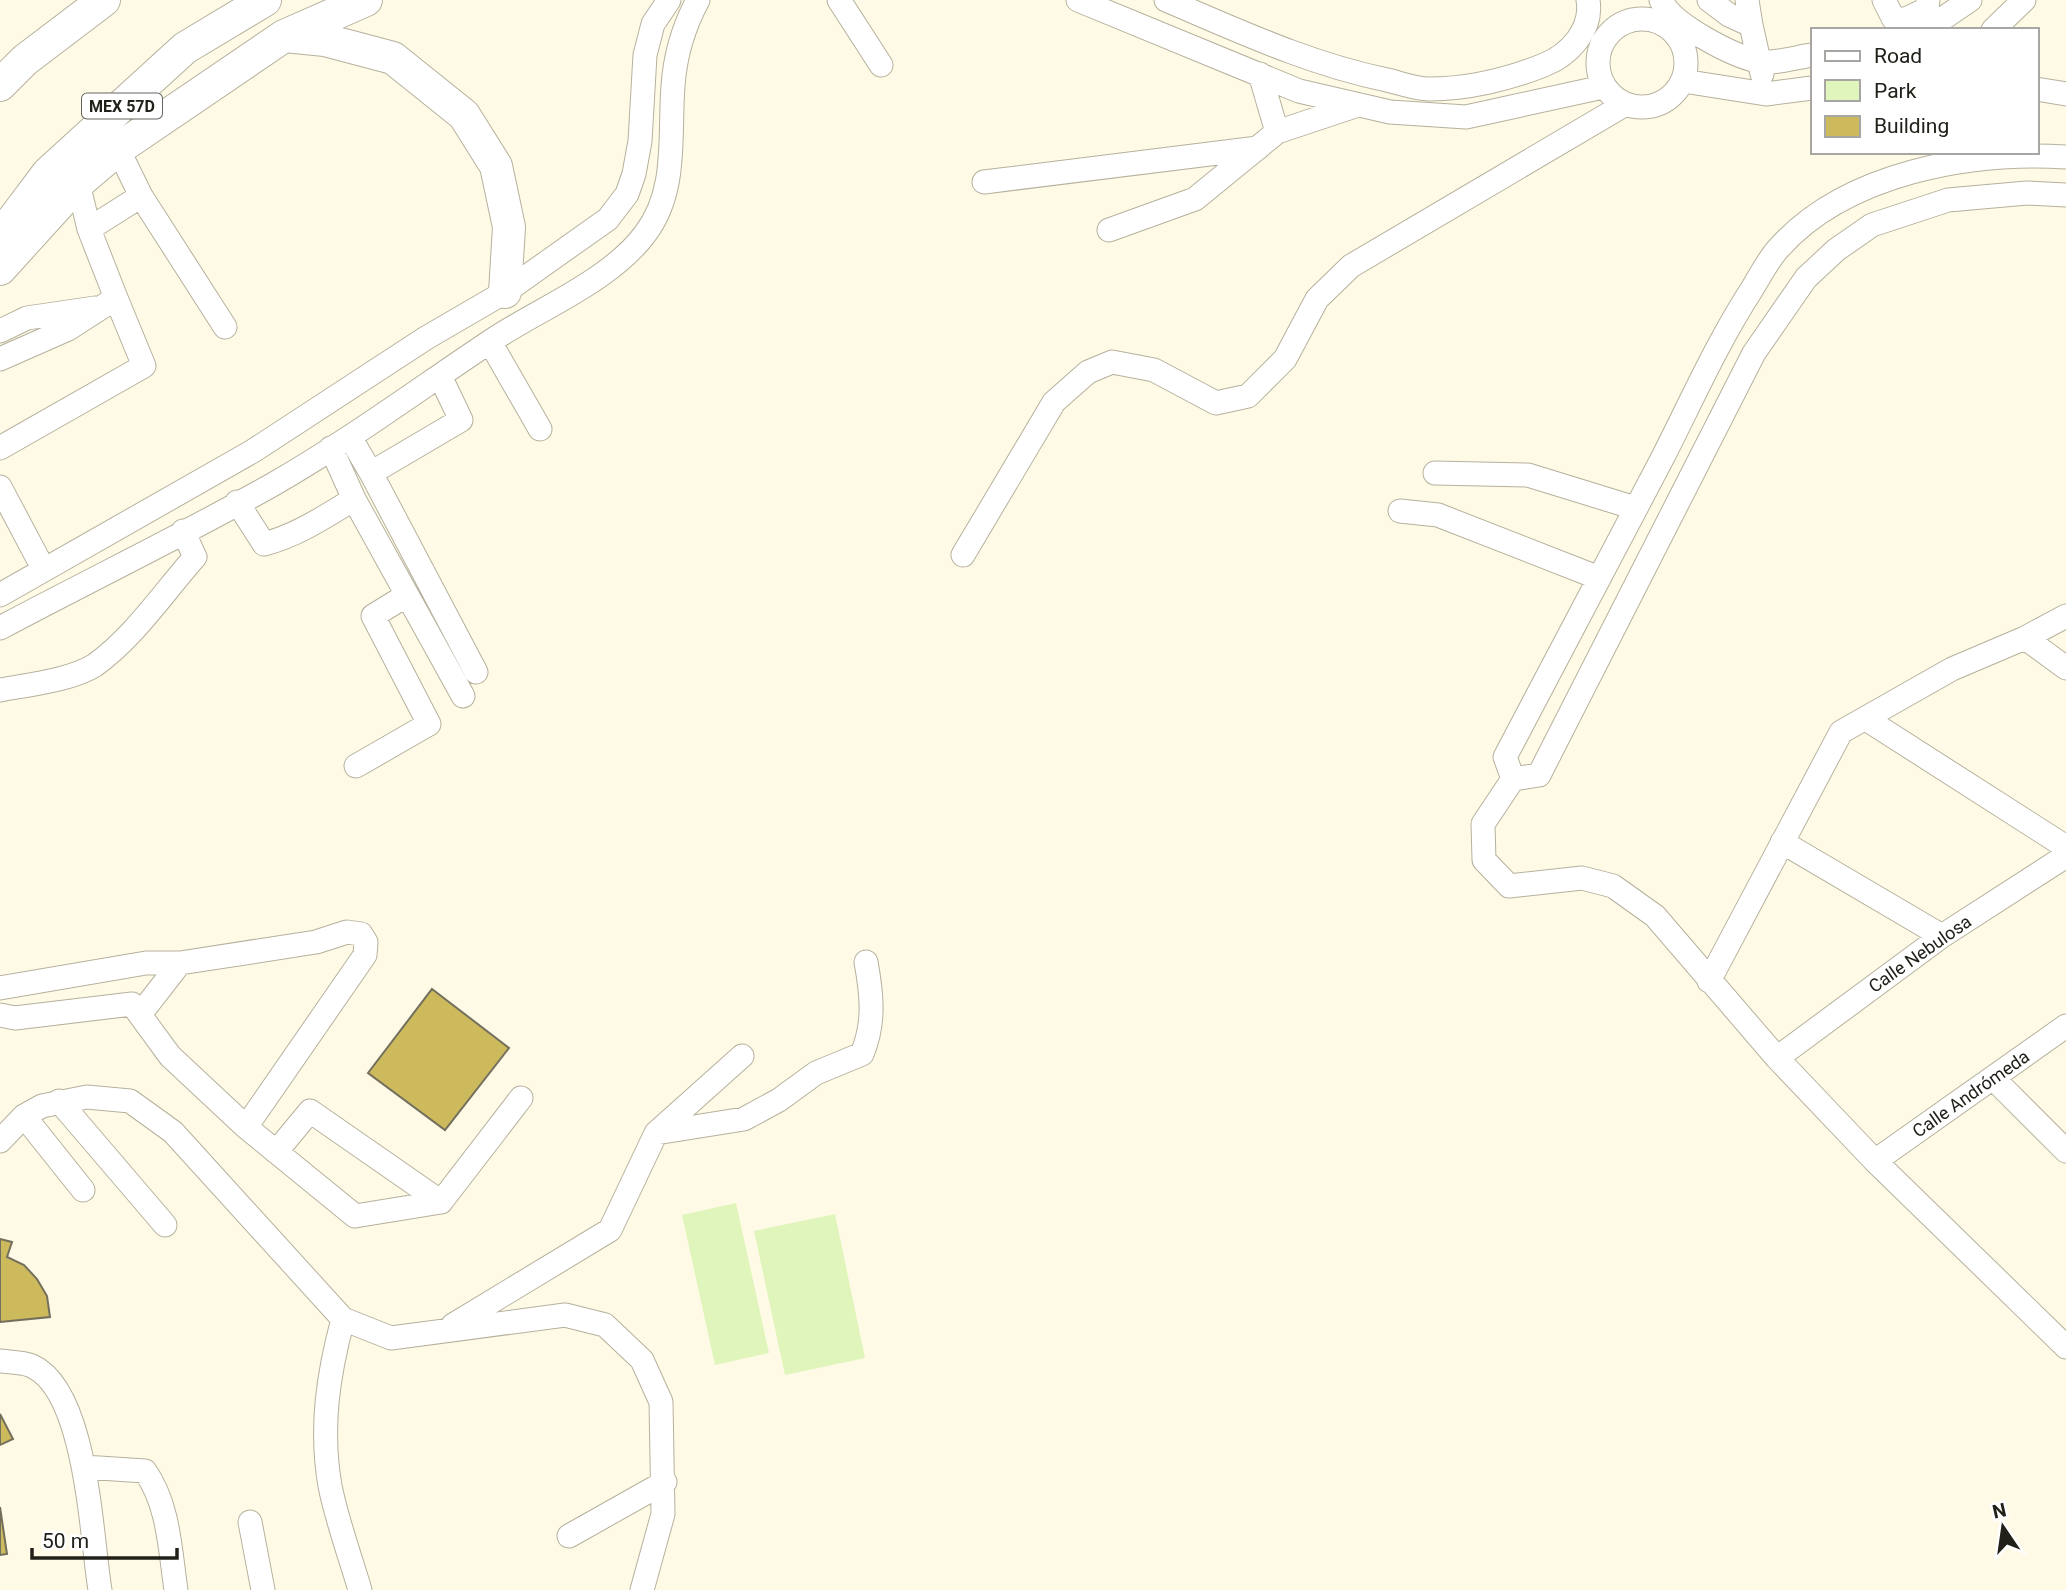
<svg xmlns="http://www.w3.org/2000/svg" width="2066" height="1590" font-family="Roboto,sans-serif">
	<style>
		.green { fill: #e0f5bb }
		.building { fill: #cdba5d; stroke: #736f5d; stroke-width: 2 }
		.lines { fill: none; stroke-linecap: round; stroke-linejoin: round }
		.minor-casing { stroke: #b5b19d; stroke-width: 25 }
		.highway-casing { stroke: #b5b19d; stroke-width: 34 }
		.minor { stroke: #fff; stroke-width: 23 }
		.highway { stroke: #fff; stroke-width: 32 }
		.labels { text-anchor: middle; stroke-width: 5; stroke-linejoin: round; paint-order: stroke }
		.shield { fill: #fff; stroke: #64645e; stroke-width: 2 }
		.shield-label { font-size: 16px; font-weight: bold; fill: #222119 }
		.street-label { font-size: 18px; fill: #222119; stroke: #fff }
	</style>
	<rect width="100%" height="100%" fill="#fefae5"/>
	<!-- green -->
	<path class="green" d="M 736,1203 L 769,1353 L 715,1365 L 682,1215 Z
		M 835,1214 L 865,1358 L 785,1375 L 754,1231 Z"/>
	<!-- building -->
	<path class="building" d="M 432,989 L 509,1048 L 445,1130 L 368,1073 Z
		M 0,1239 L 12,1242 L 7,1257 L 24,1265 L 37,1279 L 47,1296 L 50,1317 L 0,1322 Z
		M 0,1414 L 13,1439 L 0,1445 Z
		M 0,1507 L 7,1554 L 0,1555 Z"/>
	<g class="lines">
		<!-- minor casing -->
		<g class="minor-casing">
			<path id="minor" d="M 839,0 L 881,65
				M 1078,0 L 1299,91 L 1390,112 L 1466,117 L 1603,87
				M 1166,0 C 1239,31 1309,64 1387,80 C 1400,83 1416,89 1429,89 C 1467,89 1509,79 1544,65 C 1569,55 1593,30 1588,0
				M 1661,0 C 1672,25 1732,55 1757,61 C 1772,65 1797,57 1812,55
				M 1709,0 L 1729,15 L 1751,25 L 1762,74
				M 1747,0 L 1751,25
				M 1884,0 L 1893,18 L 1906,19 L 1927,9 L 1928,0
				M1598 63a44 44 0 1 1 88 0a44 44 0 1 1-88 0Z
				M 1926,30 L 1970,0
				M 1993,30 L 2024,0
				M 1260,74 L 1277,132
				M 1683,81 L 1766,94 L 1812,88
				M 2036,89 L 2066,94
				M 984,182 L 1258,148
				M 2066,195 L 2027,193 L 1948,200 L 1872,225 L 1836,250 L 1806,278 L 1754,353 L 1539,775 L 1513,779 L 1483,824 L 1484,860 L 1509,886 L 1582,878 L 1613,886 L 1655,916 L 1777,1058 L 1875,1161 L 2066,1347
				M 141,196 L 225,327
				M 89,229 L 141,196 L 118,149
				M 1109,230 L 1195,199 L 1277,132 L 1355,106
				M 0,331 L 27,318 L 95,308
				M 490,342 L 540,429
				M 0,359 L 68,329 L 116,298 L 89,229 L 78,183
				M 350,437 L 371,473 L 461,420 L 440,376
				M 0,448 L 144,366 L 116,298
				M 371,473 L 476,672
				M 1435,473 L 1528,475 L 1635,508
				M 0,487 L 44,570
				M 354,499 L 463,696
				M 237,502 L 264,544 C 296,536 326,516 354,499 L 331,448
				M 1400,511 L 1438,515 L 1599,578
				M 963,555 L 1054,402 L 1088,372 L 1112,362 L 1154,370 L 1216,403 L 1248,396 L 1285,359 L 1317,299 L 1351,266 L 1624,105
				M 0,595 L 253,451 L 426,338 L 505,292 L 608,219 L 627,194 L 634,174 L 640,141 L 645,55 L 653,24 L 669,0
				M 0,628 C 90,580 183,535 272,485 C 349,441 420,388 494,339 C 541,308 611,280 645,234 C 678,191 669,136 673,86 C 675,56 684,26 698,0
				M 2025,638 L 2066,668
				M 0,690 C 27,685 72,680 95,665 C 134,637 164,592 195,557 L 183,531
				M 1866,719 L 2066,847
				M 356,766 L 429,724 L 373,616 L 407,595
				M 1513,779 L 1505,757 C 1558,657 1610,557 1663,457 C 1692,400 1717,343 1752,289 C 1760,276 1768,260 1778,249 C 1845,173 1970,151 2066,157
				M 1782,842 L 1942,936
				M 1709,981 L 1841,732 L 1952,669 L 2025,638 L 2066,616
				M 0,988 L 146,963 L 180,963 L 316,942 L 347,932 L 361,934 L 366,942 L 365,955 L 246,1127 L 170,1056 L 132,1004 L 15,1018 L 0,1015
				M 141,1013 L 180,963
				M 1777,1058 L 1942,936 L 2066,856
				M 1994,1079 L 2066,1151
				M 59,1101 L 165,1225
				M 24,1116 L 83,1190
				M 246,1127 L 355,1216 L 441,1202 L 521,1098
				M 656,1133 L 744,1119 L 779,1100 L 816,1073 L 862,1054 C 875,1023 872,995 866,962
				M 0,1141 L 24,1116 L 42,1106 L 87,1097 L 130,1101 L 173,1132 L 343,1319 C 328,1375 320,1428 330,1486 C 337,1521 350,1556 360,1590
				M 276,1152 L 310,1111 L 441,1202
				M 1875,1161 L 2066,1026
				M 343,1319 L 391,1338 L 565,1315 L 605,1325 L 642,1360 L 661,1402 L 663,1514 L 642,1590
				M 453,1325 L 610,1230 L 656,1133 L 742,1056
				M 0,1361 C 9,1362 23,1362 32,1366 C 87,1391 91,1536 100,1590
				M 84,1467 L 145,1471 C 169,1505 170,1550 176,1590
				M 250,1522 L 263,1590
				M 569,1536 L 665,1482"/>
		</g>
		<!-- highway casing -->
		<g class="highway-casing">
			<path id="highway" d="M 285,36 L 325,40 L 393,58 L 464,115 L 496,166 L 509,227 L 505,292
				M 0,85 L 25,60 L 104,0
				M 0,237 L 48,173 L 185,48 L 265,0
				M 0,269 L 78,183 L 118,149 L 284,36 L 366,0"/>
		</g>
		<!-- minor -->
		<use href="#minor" class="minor"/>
		<!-- highway -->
		<use href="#highway" class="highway"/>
	</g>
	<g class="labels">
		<!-- shield labels -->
		<rect class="shield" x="82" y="93.5" width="80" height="25" rx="5"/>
		<g class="shield-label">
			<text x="122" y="112">MEX 57D</text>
		</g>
		<!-- street labels -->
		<g class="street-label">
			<text transform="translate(1920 954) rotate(-35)" y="6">Calle Nebulosa</text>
			<text transform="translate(1971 1094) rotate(-35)" y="6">Calle Andrómeda</text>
		</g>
	</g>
	<!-- legend -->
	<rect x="1811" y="28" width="228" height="126" fill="#ffffff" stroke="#a7a6a3" stroke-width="2"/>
	<rect x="1825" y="51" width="35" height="10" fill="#ffffff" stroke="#a7a6a3" stroke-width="2"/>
	<text x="1874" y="63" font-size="21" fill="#222119">Road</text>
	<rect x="1825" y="80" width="35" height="21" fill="#e0f5bb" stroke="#a7a6a3" stroke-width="2"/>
	<text x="1874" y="98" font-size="21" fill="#222119">Park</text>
	<rect x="1825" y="116" width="35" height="21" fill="#cdba5d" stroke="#a7a6a3" stroke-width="2"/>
	<text x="1874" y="133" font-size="21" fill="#222119">Building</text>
	<!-- north arrow -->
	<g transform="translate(2003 1527) rotate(347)" stroke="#ffffff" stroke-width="5" paint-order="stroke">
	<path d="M0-5L12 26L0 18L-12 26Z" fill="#222119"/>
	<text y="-10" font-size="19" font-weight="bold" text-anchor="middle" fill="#222119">N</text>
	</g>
	<!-- scale -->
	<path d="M32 1548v10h145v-10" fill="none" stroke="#222119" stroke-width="3.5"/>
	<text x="42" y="1548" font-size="21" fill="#222119" stroke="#ffffff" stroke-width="5" paint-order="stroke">50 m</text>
</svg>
